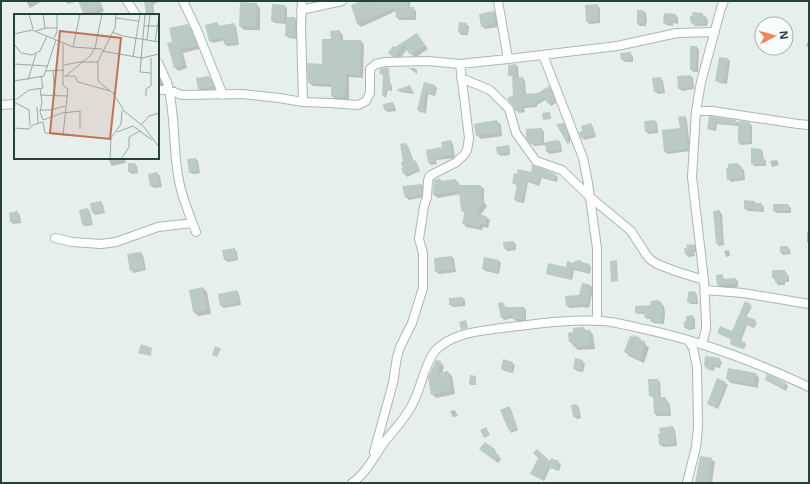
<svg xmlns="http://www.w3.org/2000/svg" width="810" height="484" font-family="'Open Sans',sans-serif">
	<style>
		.shadow { fill: #0003 }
		.building { fill: #bbcac4 }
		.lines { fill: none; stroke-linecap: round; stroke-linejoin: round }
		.street-casing { stroke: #a8b8b2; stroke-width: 10 }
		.street { stroke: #fff; stroke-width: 8 }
		.inset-road { fill: none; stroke: #98aaa4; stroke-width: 1 }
		.view { fill: #c07456; fill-opacity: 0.15; stroke: #c07456; stroke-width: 2 }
		.inset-edge { fill: none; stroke: #24423a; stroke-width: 2 }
	</style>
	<rect width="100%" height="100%" fill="#e6efeb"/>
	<!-- shadow -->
	<path class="shadow" d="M 26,1 L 43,1 L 30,8 Z
		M 65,1 L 78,1 L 68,4 Z
		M 79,1 L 100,1 L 104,11 L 96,15 L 85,15 Z
		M 145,1 L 159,1 L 153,5 L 155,15 L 148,15 L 147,14 Z
		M 365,1 L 410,1 L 410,8 L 413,8 L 416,11 L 416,20 L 399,20 L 397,17 L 396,11 L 361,27 L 358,24 L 352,6 Z
		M 256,4 L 260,8 L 260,30 L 244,30 L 240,26 Z
		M 597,5 L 600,8 L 600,23 L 589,24 L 587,21 Z
		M 284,6 L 287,8 L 287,18 L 295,18 L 297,21 L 297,39 L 289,38 L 286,36 L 286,24 L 275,23 L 272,21 Z
		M 643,11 L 646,13 L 647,23 L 646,23 L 646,26 L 640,26 L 638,24 Z
		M 494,12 L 496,15 L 498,27 L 485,29 L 482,26 Z
		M 665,14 L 676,15 L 678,18 L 678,24 L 673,23 L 673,26 L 666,25 L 664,23 Z
		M 702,14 L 708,20 L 707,26 L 695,26 L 691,21 Z
		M 217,23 L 220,26 L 234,24 L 236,27 L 239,45 L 227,46 L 225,44 L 225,40 L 213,43 L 210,41 L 207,25 Z
		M 466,24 L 469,26 L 468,35 L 461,35 L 459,32 Z
		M 188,25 L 191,29 L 199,49 L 183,53 L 187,68 L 178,71 L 175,67 L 173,43 Z
		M 339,31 L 343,35 L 343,41 L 361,41 L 364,45 L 363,78 L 349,77 L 349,100 L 335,100 L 332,96 L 332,87 L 313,86 L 309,83 L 323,65 L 332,40 Z
		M 417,34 L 428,49 L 415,58 L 407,49 L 400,59 L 397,60 L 389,53 Z
		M 808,41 L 809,42 L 809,48 L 806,46 Z
		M 697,47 L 699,50 L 698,72 L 693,72 L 691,69 Z
		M 630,53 L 633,56 L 633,62 L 625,62 L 622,60 L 622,54 Z
		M 728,59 L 730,61 L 727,84 L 719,83 L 716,80 Z
		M 516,65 L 518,67 L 519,78 L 523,78 L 525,81 L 526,95 L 538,94 L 549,88 L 552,90 L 556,103 L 551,106 L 547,99 L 537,105 L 537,107 L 524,108 L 525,112 L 519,113 L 516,110 L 514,97 L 513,77 L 509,75 Z
		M 409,68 L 415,68 L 417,70 L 417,74 Z
		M 387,69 L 389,70 L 390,84 L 392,86 L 392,91 L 388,90 L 386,98 L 383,96 L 384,76 L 380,73 Z
		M 158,73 L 164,86 L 158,89 Z
		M 691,76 L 693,78 L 694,89 L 682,91 L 679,88 Z
		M 209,77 L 212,80 L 215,89 L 201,91 L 199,89 Z
		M 661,78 L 663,81 L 665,93 L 658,94 L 655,91 Z
		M 425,83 L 435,86 L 437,88 L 435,96 L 428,94 L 426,113 L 420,112 L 418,110 Z
		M 410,86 L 414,94 L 400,92 L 398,91 Z
		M 393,103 L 395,106 L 396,111 L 388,112 L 385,110 L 384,104 Z
		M 685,117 L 687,120 L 690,151 L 668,154 L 665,152 L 681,129 Z
		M 710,118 L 736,121 L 739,124 L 750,123 L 752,126 L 752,144 L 741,145 L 739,142 L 739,126 L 717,124 L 716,131 L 710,130 L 708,128 Z
		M 497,121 L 501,125 L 502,136 L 481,139 L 477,135 Z
		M 655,121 L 657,123 L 658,133 L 648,134 L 646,131 Z
		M 563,124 L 566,127 L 570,137 L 570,145 L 558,125 Z
		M 590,124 L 593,127 L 596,137 L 584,140 L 582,137 Z
		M 542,129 L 544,132 L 544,143 L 559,141 L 561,144 L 562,152 L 549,154 L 547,151 L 546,145 L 534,146 L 531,143 Z
		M 451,141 L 453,144 L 455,158 L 436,160 L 437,164 L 431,165 L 429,163 Z
		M 406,144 L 408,146 L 414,162 L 415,161 L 417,163 L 420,171 L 407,177 L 405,174 Z
		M 509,146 L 510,148 L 509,148 L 510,155 L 501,156 L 498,154 L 497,148 Z
		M 761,150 L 763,152 L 763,158 L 766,161 L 766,166 L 754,166 L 752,163 Z
		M 109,158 L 125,158 L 126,163 L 112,166 L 110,163 Z
		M 196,159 L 198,161 L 200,173 L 193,174 L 190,172 Z
		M 777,160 L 779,165 L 772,167 L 770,161 Z
		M 135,164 L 137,166 L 138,173 L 132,174 L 129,172 Z
		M 738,164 L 744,170 L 745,180 L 731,182 L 728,179 Z
		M 157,173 L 160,176 L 162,187 L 154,188 L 151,186 Z
		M 531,173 L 555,175 L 558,177 L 557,182 L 542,178 L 539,186 L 528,182 L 524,203 L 517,202 L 515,200 L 518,186 L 513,183 L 518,175 Z
		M 440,179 L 443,182 L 455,180 L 459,183 L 459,186 L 480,186 L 484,189 L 484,202 L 487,206 L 480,216 L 486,217 L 490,220 L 488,228 L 483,227 L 482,230 L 466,227 L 463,223 L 465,214 L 462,210 L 460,194 L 438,198 L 434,195 Z
		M 422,185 L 424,188 L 424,197 L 409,200 L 406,197 Z
		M 101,202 L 103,205 L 105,213 L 95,215 L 93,212 Z
		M 754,202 L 756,204 L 761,204 L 764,207 L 764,212 L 748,211 L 745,209 Z
		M 788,205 L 791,208 L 791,213 L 777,213 L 774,211 Z
		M 88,209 L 90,212 L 93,225 L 85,226 L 82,224 L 80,211 Z
		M 719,211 L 722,214 L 724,245 L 719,246 L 717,243 Z
		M 17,212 L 20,215 L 21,223 L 13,224 L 11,222 Z
		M 809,229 L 809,244 L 807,242 L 807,232 L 809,232 Z
		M 513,242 L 516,244 L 516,250 L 507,251 L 505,248 Z
		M 694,245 L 696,247 L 697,252 L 694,252 L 695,256 L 688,257 L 686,254 Z
		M 788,247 L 790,250 L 791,254 L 783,255 L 781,252 Z
		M 234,249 L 237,252 L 238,260 L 228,262 L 225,260 L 224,251 Z
		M 729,250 L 730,256 L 726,257 L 724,251 Z
		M 141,253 L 143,255 L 146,270 L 134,273 L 131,270 Z
		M 452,257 L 454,259 L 456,272 L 439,274 L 436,271 Z
		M 485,258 L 499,261 L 501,263 L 499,274 L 485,271 L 483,268 Z
		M 580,261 L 591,267 L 590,274 L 574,270 L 572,280 L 550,275 L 547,273 L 567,268 Z
		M 785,271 L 789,277 L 789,282 L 785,282 L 785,285 L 778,285 L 773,277 Z
		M 722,275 L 725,280 L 735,279 L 738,281 L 738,287 L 721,287 L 718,285 L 717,276 Z
		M 582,284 L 591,286 L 593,289 L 589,308 L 583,307 L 570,308 L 567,306 L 580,296 Z
		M 203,288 L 207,292 L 211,314 L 198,316 L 194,312 Z
		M 237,291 L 239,294 L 241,305 L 224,308 L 221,306 L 219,295 Z
		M 695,292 L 697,295 L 698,304 L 691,304 L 688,302 Z
		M 462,298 L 465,300 L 465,306 L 453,307 L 450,304 Z
		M 659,301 L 664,306 L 665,314 L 664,324 L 653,323 L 651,319 L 647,319 L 645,317 L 645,314 L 638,314 L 636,312 L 651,306 Z
		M 746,302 L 752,307 L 746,317 L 757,323 L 754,328 L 747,325 L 741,341 L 746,344 L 744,349 L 732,345 L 731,344 L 732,340 L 718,333 L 733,332 Z
		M 503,303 L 506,308 L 524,308 L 526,310 L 526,321 L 516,321 L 513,318 L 504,320 L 502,317 Z
		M 692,316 L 695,319 L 695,329 L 688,330 L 685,327 Z
		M 584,328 L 586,331 L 590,331 L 593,335 L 595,349 L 578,350 L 570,342 L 570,333 Z
		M 640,339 L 649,348 L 644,363 L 629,356 L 625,352 Z
		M 719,359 L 722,362 L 720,368 L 715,367 L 714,371 L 709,370 L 705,366 Z
		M 582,361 L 585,364 L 583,372 L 577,371 L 574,368 Z
		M 440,362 L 444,366 L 442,374 L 448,372 L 452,376 L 455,394 L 436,398 L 432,394 Z
		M 512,363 L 515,365 L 513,373 L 504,371 L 502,369 Z
		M 756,374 L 759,378 L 758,388 L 731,383 L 727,379 Z
		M 476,377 L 476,385 L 471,385 L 470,384 Z
		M 766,379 L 785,383 L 788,386 L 786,391 Z
		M 658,380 L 660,382 L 661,398 L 665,398 L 670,405 L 671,416 L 657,416 L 654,413 L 654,398 L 650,396 Z
		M 725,383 L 728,385 L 718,409 L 711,406 L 708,404 Z
		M 576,405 L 579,407 L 581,418 L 577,419 L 574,416 Z
		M 509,407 L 511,409 L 518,430 L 511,433 L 501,411 Z
		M 455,410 L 458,416 L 453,417 L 450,411 Z
		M 673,427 L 675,430 L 677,446 L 663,447 L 660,444 Z
		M 483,451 L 495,451 L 497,453 L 496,454 L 501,459 L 498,463 Z
		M 552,459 L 561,464 L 559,471 L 550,468 L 544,481 L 532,474 L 550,463 Z
		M 711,459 L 715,462 L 712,483 L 696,483 Z"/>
	<!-- building -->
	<path class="building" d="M 78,1 L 99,1 L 102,8 L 84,15 Z
		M 144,1 L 151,1 L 153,13 L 146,14 Z
		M 362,1 L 364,1 L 365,4 L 372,1 L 408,1 L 408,7 L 414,7 L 414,17 L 396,18 L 395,8 L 357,24 L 351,5 Z
		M 240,2 L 257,3 L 256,27 L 239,26 Z
		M 272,4 L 285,5 L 284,22 L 271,21 Z
		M 598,4 L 598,21 L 586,22 L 585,5 Z
		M 637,10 L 643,10 L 645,21 L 644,21 L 644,24 L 637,24 Z
		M 494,11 L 496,24 L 481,27 L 479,14 Z
		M 693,12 L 703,13 L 702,16 L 706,16 L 705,24 L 691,24 L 692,22 L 690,22 L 690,16 L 692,16 Z
		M 664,13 L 676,14 L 676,22 L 671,21 L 670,24 L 663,23 Z
		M 286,17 L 295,17 L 295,37 L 285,36 Z
		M 217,22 L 218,26 L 234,23 L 237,43 L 224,44 L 223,38 L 209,41 L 205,25 Z
		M 459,22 L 467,23 L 466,33 L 458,32 Z
		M 188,24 L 195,40 L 196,46 L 180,49 L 184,65 L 174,68 L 167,43 L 172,42 L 169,28 Z
		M 340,30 L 340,40 L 361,40 L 360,75 L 346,74 L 345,97 L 331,96 L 331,84 L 308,83 L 307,63 L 322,64 L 322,39 L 331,39 L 330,31 Z
		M 417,33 L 425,45 L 410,55 L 406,49 L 406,42 L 396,56 L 392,56 L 388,53 L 393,46 L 395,47 Z
		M 690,46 L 697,46 L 696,70 L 690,70 Z
		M 631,52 L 631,59 L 621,60 L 620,53 Z
		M 719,57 L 728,58 L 724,82 L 715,81 Z
		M 516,64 L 516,75 L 508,76 L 508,65 Z
		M 388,67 L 390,79 L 388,83 L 391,83 L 390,90 L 387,89 L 385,96 L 382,96 L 383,75 L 379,73 L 380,69 Z
		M 691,75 L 692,87 L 678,89 L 677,76 Z
		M 209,76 L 214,87 L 198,89 L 196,78 Z
		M 523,77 L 524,94 L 538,93 L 549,86 L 555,100 L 548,104 L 544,97 L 535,103 L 535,105 L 522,106 L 523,110 L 515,111 L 514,107 L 508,100 L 508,97 L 513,96 L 512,78 Z
		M 661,77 L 663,91 L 654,92 L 652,78 Z
		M 424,82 L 435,85 L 433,94 L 425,92 L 424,111 L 417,110 Z
		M 410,85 L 413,92 L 396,90 Z
		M 393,102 L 394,109 L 384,110 L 383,104 Z
		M 550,112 L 551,119 L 543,120 L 542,113 Z
		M 686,116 L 688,149 L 664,152 L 662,130 L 680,128 L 678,117 Z
		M 709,116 L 736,120 L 736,124 L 715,123 L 714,130 L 707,129 Z
		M 497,120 L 499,132 L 476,136 L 474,124 Z
		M 655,120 L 656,131 L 645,132 L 644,121 Z
		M 738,121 L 750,122 L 750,142 L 738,143 Z
		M 564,123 L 568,134 L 568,145 L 556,124 Z
		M 591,123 L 595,135 L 581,138 L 579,132 L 582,131 L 581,126 Z
		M 542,128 L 542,143 L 530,144 L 526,138 L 526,129 Z
		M 451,140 L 453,155 L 434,158 L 435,162 L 428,163 L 426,150 L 442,147 L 441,142 Z
		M 559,140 L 560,150 L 546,152 L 545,142 Z
		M 406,143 L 413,161 L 415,160 L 419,169 L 404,175 L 401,168 L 403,168 L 401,162 L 403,161 L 400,144 Z
		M 509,145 L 510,153 L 497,154 L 496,147 Z
		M 751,148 L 761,149 L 761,157 L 764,157 L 764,164 L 751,164 Z
		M 196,158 L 198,171 L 189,173 L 187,159 Z
		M 128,163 L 135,163 L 136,171 L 128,172 Z
		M 738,163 L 739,167 L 742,167 L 743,178 L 727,180 L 726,168 L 728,168 L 728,164 Z
		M 532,165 L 556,174 L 555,180 L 540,177 L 537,184 L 527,181 L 522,202 L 514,200 L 517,184 L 512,183 L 514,173 L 517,174 L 518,169 L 531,172 Z
		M 157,172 L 160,184 L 150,186 L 148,174 Z
		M 440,178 L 441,181 L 456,179 L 457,185 L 481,185 L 481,199 L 484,202 L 476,214 L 487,216 L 485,225 L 480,224 L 479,227 L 462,224 L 465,210 L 461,211 L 459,191 L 433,195 L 434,180 Z
		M 422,184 L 422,195 L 405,198 L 402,186 Z
		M 744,200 L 755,201 L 755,203 L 762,203 L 761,210 L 744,209 Z
		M 101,201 L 103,211 L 92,213 L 90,203 Z
		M 773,204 L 788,204 L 789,211 L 773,211 Z
		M 88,208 L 91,223 L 82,224 L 79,210 Z
		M 720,210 L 722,243 L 716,244 L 713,211 Z
		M 18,211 L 19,221 L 10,222 L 9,213 Z
		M 514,241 L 515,247 L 504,249 L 503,242 Z
		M 694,244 L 695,250 L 692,250 L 693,253 L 685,255 L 684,248 L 687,248 L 686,245 Z
		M 780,246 L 788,246 L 789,252 L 780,253 Z
		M 235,248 L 236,258 L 224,260 L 222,250 Z
		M 141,252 L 144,268 L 130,271 L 127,254 Z
		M 452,256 L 454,270 L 435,272 L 434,258 Z
		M 484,257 L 499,260 L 497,272 L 482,269 Z
		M 581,260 L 581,262 L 590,264 L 588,272 L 572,269 L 570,279 L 546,274 L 548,263 L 566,267 L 567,261 L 574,263 L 574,261 Z
		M 617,260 L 618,281 L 611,282 L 610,261 Z
		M 772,270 L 785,270 L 785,274 L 787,274 L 787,280 L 783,280 L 783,283 L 775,282 L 775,278 L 772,278 Z
		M 723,274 L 723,279 L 736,278 L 736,284 L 717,285 L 716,275 Z
		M 582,283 L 591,285 L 587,306 L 580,305 L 566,306 L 565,296 L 579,295 Z
		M 203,287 L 207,310 L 193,312 L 189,290 Z
		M 237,290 L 239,303 L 220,306 L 218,294 Z
		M 695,291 L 696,302 L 687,302 L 688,292 Z
		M 463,297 L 463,304 L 449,305 L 449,298 Z
		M 659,300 L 659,303 L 662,302 L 663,311 L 662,322 L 650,322 L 650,318 L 644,317 L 644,312 L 635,313 L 635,306 L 650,305 L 651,301 Z
		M 745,301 L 751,304 L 745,316 L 756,320 L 753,327 L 746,324 L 739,340 L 745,342 L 743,349 L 730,344 L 731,339 L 717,333 L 720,326 L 732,331 Z
		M 503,302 L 504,307 L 524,307 L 524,319 L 512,319 L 512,315 L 501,318 L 498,303 Z
		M 693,315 L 693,327 L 684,328 L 684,321 L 686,321 L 686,316 Z
		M 466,320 L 468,328 L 461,330 L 459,322 Z
		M 584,327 L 584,330 L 590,330 L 591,345 L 573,347 L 573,342 L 569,342 L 568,333 L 573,332 L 573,328 Z
		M 633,335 L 641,338 L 640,340 L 645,341 L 645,343 L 646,344 L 640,359 L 624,352 L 630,336 L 633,337 Z
		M 141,344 L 152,348 L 151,356 L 138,353 Z
		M 215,346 L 221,349 L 217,357 L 212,355 Z
		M 705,356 L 720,358 L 718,366 L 713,365 L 712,370 L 705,368 L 706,366 L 704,366 Z
		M 575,358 L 583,360 L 581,370 L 573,369 Z
		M 503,359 L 513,362 L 511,372 L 501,369 Z
		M 436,360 L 441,361 L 438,373 L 448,371 L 452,390 L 431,395 L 428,378 Z
		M 728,368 L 756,373 L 754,385 L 726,379 Z
		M 767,374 L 786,383 L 783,389 L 765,380 Z
		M 470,375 L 476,376 L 475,385 L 469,384 Z
		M 717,378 L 726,382 L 716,407 L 707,404 Z
		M 648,379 L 658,379 L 659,397 L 666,397 L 666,401 L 668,401 L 669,414 L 654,413 L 653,396 L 649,396 Z
		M 577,404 L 579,416 L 573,417 L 571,405 Z
		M 509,406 L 517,428 L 509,431 L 500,410 Z
		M 673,426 L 675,443 L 659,445 L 658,434 L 660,433 L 659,428 Z
		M 486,427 L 490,435 L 484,438 L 480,430 Z
		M 485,442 L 496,450 L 494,452 L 500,456 L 495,461 L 479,449 Z
		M 537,449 L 550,461 L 551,458 L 559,461 L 557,468 L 560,471 L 548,467 L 542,480 L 530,474 L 538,458 L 533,453 Z
		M 700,456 L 712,458 L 708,483 L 695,483 Z"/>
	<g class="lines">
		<!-- street casing -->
		<g class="street-casing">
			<path id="street" d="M 127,1 L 136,15
				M 183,1 L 196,28 L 223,95
				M 302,1 L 301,26 L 303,102
				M 498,1 L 508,59
				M 301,10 L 342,1
				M 543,55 L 583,158 L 588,183 L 597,248 L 597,321
				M 158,63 C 161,69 164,76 167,82 C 175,109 173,140 177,168 C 179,190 188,211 196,232
				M 461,78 L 490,90 L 509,109 L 516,133 L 536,161 L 562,170 L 590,197 L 631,231 L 647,256 L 651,260 L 657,264 L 675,271 L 704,280
				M 158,90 L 169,90 L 182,95 L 242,94 L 279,98 L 303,102 L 330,103 L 358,105 L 366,101 L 370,93 L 370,69 L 376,64 L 385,62 L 428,61 L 460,64 L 508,59 L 617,46 L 677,33 L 715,32
				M 1,105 L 15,104
				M 696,111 L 712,111 L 798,124 L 809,125
				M 55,238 L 72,242 L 101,244 L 116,242 L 158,227 L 192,223
				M 705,290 L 743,293 L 809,304
				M 702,344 L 706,329 L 706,322 L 704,280 L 692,177 L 696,111 L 701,82 L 721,8 L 724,1
				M 374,452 L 393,383 L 397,357 L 400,347 L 412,323 L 423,288 L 423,253 L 419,239 L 424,206 L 427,197 L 428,181 L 429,177 L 433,174 L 455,163 L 464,155 L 467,150 L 469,138 L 460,64
				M 352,483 C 367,473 375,454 386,440 C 395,428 408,416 414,401 C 422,385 424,365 435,351 C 451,333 480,331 502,328 C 535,324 569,319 602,321 C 616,322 630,326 644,329 C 701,341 756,362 809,387
				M 687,483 L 696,447 L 698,427 L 697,367 L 693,348 L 688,340"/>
		</g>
		<!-- street -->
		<use href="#street" class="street"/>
	</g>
	<!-- overview -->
	<g transform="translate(14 14)">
		<rect width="145" height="145" fill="#e6efeb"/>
		<path class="inset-road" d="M 15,0 L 19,15M 29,0 L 31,14M 102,0 L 101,14 L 84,47 L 84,67 L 100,80 L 110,97 L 130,113 L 145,133M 131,0 L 126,58 L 137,59M 102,4 L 124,7M 130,12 L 143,12M 22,17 L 31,14 L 43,14M 98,18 L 109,22 L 145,28M 0,20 L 18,16 L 59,33 L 88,35M 40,24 L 43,18 L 43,0M 133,26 L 136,0M 141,27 L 145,3M 0,30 L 7,39 L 18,41 L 26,37 L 33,22M 59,33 L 66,0M 81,34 L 88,0M 88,37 L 128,44 L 145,40M 119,43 L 126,0M 0,50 L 34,52M 50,51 L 66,48 L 84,48M 32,57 L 50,56M 39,57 L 41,81M 50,62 L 61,62 L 64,68 L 96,77M 52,62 L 77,41 L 80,35M 14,66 L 22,40M 0,67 L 30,62 L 42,26M 26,74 L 28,88 L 26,98 L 29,106M 26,81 L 53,82M 132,82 L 132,75 L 137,72 L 137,44M 0,87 L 15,76 L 29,74 L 27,62M 2,89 L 15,96 L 16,112M 23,93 L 24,109M 26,96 L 37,96 L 51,92M 66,98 L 66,115M 0,102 L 1,88M 29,106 L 48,99 L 67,97M 127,111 L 135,102 L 145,99M 0,114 L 15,115 L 19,111 L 29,108 L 31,119 L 49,121 L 54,75 L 49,71 L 49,30M 103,118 L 119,112 L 138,126M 49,121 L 62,122M 96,145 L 97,124 L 107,110 L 108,97M 107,145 L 115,133 L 115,123 L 126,117"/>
		<path class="view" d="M 46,17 L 107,24 L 96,125 L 36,119 Z"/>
		<rect width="145" height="145" class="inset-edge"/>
	</g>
	<!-- border -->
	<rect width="810" height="484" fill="none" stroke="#24423a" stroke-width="4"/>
	<!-- north arrow -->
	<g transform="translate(774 36) rotate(84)"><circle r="19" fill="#f7fbf9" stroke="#a3b1ad"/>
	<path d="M0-3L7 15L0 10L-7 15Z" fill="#f4845f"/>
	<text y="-6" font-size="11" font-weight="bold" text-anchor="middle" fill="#24423a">N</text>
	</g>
</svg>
